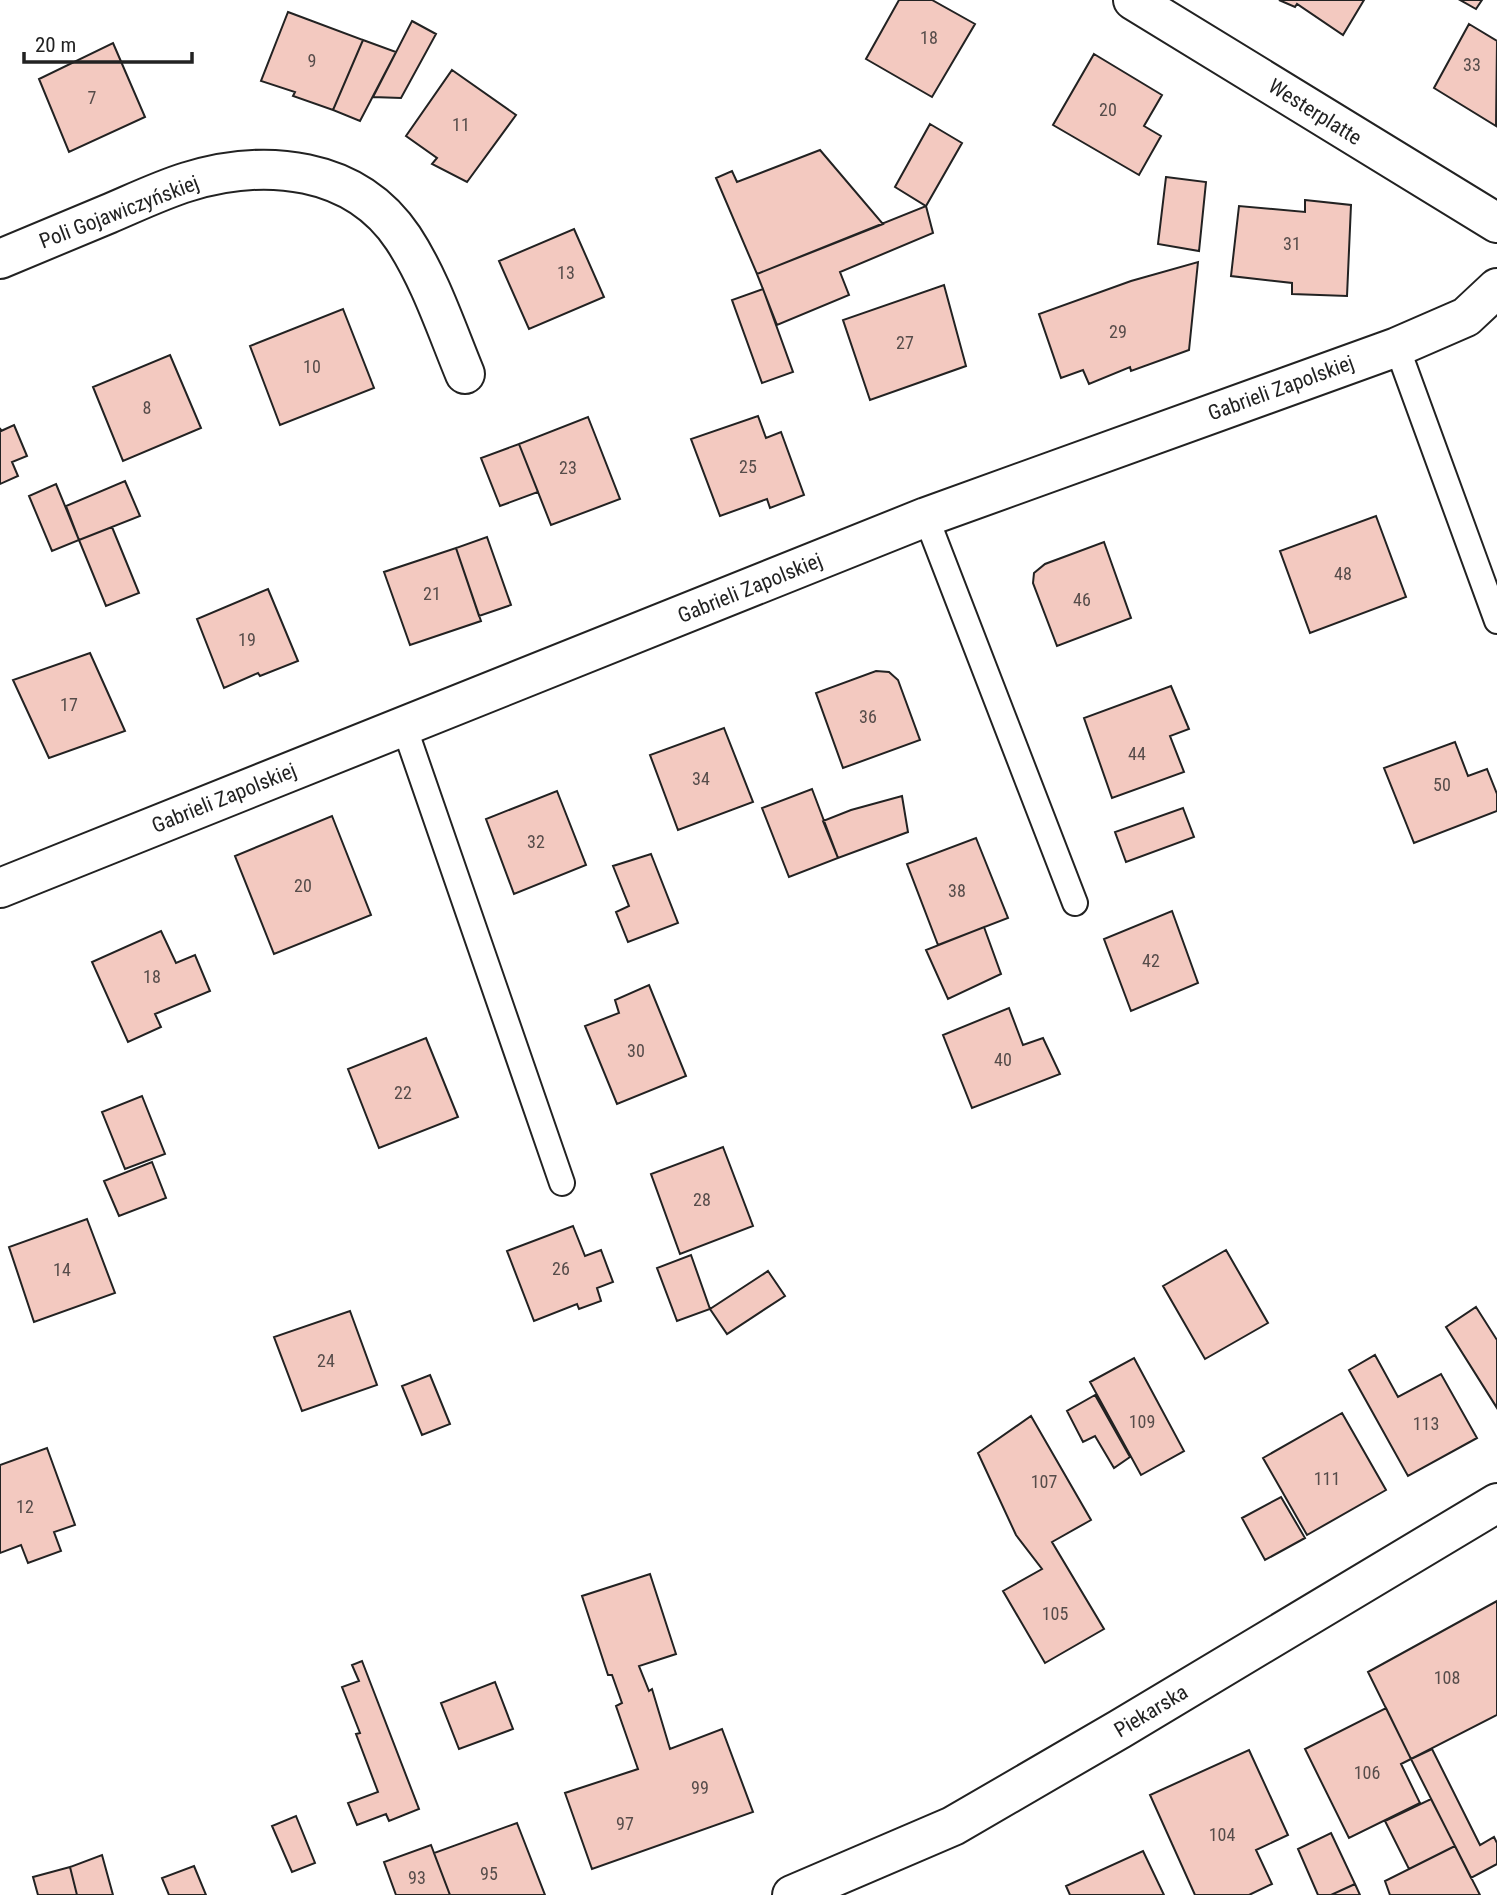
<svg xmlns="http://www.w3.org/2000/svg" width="1497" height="1895" font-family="'Roboto Condensed',sans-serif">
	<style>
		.building { fill: #f3c9c0; stroke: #222; stroke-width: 2 }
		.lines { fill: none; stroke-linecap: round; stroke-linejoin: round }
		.service-casing { stroke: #222; stroke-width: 28 }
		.minor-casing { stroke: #222; stroke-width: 42 }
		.service { stroke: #fff; stroke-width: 24 }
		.minor { stroke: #fff; stroke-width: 38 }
		.labels { text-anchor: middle; stroke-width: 5; stroke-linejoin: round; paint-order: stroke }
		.number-label { font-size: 18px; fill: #564c4a }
		.street-label { font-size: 21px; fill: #222; stroke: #fff }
	</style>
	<rect width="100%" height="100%" fill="#fff"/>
	<!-- building -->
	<path class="building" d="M 899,0 L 932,0 L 975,24 L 932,97 L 866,59 Z
		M 1279,0 L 1364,0 L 1343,35 L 1297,4 L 1295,7 Z
		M 1460,0 L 1482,0 L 1476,9 Z
		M 288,12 L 363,40 L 333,110 L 293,96 L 295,92 L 261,81 Z
		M 412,21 L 436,34 L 401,98 L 373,97 Z
		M 1469,24 L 1497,41 L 1496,126 L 1434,88 Z
		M 363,40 L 396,52 L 360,121 L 333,110 Z
		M 113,43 L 145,117 L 69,152 L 39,79 Z
		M 1094,54 L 1162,95 L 1144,126 L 1161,136 L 1139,175 L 1053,125 Z
		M 452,70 L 516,115 L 467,182 L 432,164 L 437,158 L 406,136 Z
		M 930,124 L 962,143 L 926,206 L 895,187 Z
		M 820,150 L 883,224 L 757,274 L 716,178 L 732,171 L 737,182 Z
		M 1166,177 L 1206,182 L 1199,251 L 1158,244 Z
		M 1305,200 L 1351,205 L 1347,296 L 1292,294 L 1292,283 L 1231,276 L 1239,206 L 1305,212 Z
		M 926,206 L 933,233 L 840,272 L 849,295 L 777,325 L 757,274 Z
		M 574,229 L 604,297 L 529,329 L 499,261 Z
		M 1198,262 L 1189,350 L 1131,371 L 1130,367 L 1089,384 L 1083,370 L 1061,378 L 1039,314 L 1131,281 Z
		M 944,285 L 966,366 L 870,400 L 843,320 Z
		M 763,289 L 793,372 L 762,383 L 732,300 Z
		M 343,309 L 374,388 L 280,425 L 250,346 Z
		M 170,355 L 201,428 L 123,461 L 93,387 Z
		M 758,416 L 766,438 L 781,432 L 804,495 L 770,508 L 767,499 L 720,516 L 691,439 Z
		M 588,417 L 620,499 L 551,525 L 519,444 Z
		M 14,425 L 27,456 L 12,462 L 18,476 L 0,484 L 0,428 L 1,431 Z
		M 519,444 L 538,492 L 500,506 L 481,458 Z
		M 125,481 L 140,516 L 79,540 L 66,506 Z
		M 56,484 L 79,540 L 52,551 L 29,496 Z
		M 1376,516 L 1406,597 L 1310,633 L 1280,551 Z
		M 112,527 L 139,593 L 106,606 L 79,540 Z
		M 487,537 L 511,605 L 479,616 L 456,548 Z
		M 1104,542 L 1131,618 L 1057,646 L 1033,583 L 1034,573 L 1045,564 Z
		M 456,548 L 481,621 L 410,645 L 384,572 Z
		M 268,589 L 298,661 L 260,676 L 258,673 L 224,688 L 197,619 Z
		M 90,653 L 125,731 L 49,758 L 13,680 Z
		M 876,671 L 889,672 L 898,680 L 920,740 L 843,768 L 816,693 Z
		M 1171,686 L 1189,729 L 1170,736 L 1184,772 L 1112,798 L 1084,718 Z
		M 724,728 L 753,802 L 678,830 L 650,755 Z
		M 1455,742 L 1468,776 L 1487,769 L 1497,794 L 1497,811 L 1414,843 L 1384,768 Z
		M 812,789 L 838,858 L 789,877 L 762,808 Z
		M 557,791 L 586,865 L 514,894 L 486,819 Z
		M 902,796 L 908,832 L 838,858 L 823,821 L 851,810 Z
		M 1183,808 L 1194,837 L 1126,862 L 1115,832 Z
		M 332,816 L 371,915 L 274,954 L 235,856 Z
		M 976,838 L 1008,918 L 938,945 L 907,864 Z
		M 651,854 L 678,923 L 628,942 L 616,912 L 629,906 L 613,866 Z
		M 1172,911 L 1198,983 L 1131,1011 L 1104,939 Z
		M 984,927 L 1001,974 L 948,999 L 926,950 Z
		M 161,931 L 176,963 L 195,955 L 210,991 L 155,1014 L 161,1027 L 128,1042 L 92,962 Z
		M 649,985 L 686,1076 L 617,1104 L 585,1026 L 619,1013 L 615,1000 Z
		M 1009,1008 L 1023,1045 L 1043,1038 L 1060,1074 L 972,1108 L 943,1035 Z
		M 426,1038 L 458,1117 L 379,1148 L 348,1069 Z
		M 142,1096 L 165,1154 L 125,1169 L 102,1112 Z
		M 723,1147 L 753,1226 L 680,1254 L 651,1174 Z
		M 152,1162 L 166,1198 L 119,1216 L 104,1181 Z
		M 87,1219 L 115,1293 L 34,1322 L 9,1247 Z
		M 573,1226 L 585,1256 L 601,1250 L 613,1282 L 597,1288 L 601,1301 L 579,1309 L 577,1304 L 534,1321 L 507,1251 Z
		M 1226,1250 L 1268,1323 L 1205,1359 L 1163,1286 Z
		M 691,1255 L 710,1309 L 677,1321 L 657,1268 Z
		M 768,1271 L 785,1296 L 727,1334 L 710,1309 Z
		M 1476,1307 L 1497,1340 L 1497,1408 L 1446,1327 Z
		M 350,1311 L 377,1385 L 302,1411 L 274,1337 Z
		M 1375,1355 L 1398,1397 L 1441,1374 L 1477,1438 L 1408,1476 L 1349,1370 Z
		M 1134,1358 L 1184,1451 L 1141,1475 L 1090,1382 Z
		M 430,1375 L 450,1424 L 422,1435 L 402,1386 Z
		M 1095,1395 L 1130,1457 L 1114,1468 L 1095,1436 L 1083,1442 L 1067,1411 Z
		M 1342,1413 L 1386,1490 L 1307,1535 L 1263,1458 Z
		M 1031,1416 L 1091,1520 L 1052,1542 L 1104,1629 L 1045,1663 L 1003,1591 L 1042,1569 L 1016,1535 L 978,1453 Z
		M 47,1448 L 75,1525 L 54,1532 L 61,1551 L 28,1563 L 21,1545 L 0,1553 L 0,1465 Z
		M 1281,1497 L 1305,1538 L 1265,1560 L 1242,1518 Z
		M 650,1574 L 676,1654 L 639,1666 L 649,1691 L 652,1689 L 670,1749 L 722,1729 L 753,1812 L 592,1869 L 565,1793 L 638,1769 L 616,1706 L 622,1703 L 612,1675 L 608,1675 L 582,1596 Z
		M 1497,1601 L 1497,1715 L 1411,1759 L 1368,1672 Z
		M 362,1661 L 419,1809 L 389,1821 L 386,1814 L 357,1825 L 348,1803 L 378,1792 L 356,1734 L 360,1733 L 342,1687 L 359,1681 L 352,1665 Z
		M 495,1682 L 513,1729 L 459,1749 L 441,1703 Z
		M 1386,1708 L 1411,1759 L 1401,1764 L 1420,1803 L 1349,1838 L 1305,1749 Z
		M 1432,1749 L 1480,1845 L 1494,1837 L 1497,1843 L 1497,1864 L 1471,1878 L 1411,1759 Z
		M 1249,1750 L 1288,1835 L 1256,1850 L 1272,1884 L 1249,1895 L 1195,1895 L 1150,1795 Z
		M 1431,1799 L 1455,1846 L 1409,1869 L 1385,1821 Z
		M 296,1816 L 315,1863 L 292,1872 L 272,1826 Z
		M 517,1823 L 545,1895 L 450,1895 L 434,1853 Z
		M 1331,1833 L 1355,1884 L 1331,1895 L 1318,1895 L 1298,1849 Z
		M 431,1845 L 450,1895 L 396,1895 L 384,1862 Z
		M 1455,1846 L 1480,1895 L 1390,1895 L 1385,1881 Z
		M 1143,1851 L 1164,1895 L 1070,1895 L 1066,1886 Z
		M 102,1855 L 113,1895 L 77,1895 L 70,1867 Z
		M 194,1866 L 206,1895 L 169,1895 L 162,1878 Z
		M 70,1867 L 77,1895 L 38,1895 L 33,1877 Z
		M 1355,1884 L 1360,1895 L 1331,1895 Z"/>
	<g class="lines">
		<!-- service casing -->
		<g class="service-casing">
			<path id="service" d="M 1397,347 L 1497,621
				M 926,517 L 1075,903
				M 404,726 L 562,1183"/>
		</g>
		<!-- minor casing -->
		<g class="minor-casing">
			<path id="minor" d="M 1133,0 L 1497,223
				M 0,259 C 36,244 72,229 108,214 C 134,203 161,190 187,182 C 265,158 355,166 403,238 C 430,279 446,328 465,374
				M 0,888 L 926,517 L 1397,347 L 1466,317 L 1497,288
				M 792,1895 L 953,1826 L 1120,1729 L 1497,1503"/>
		</g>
		<!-- service -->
		<use href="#service" class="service"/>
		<!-- minor -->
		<use href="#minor" class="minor"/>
	</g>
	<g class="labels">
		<!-- number labels -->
		<g class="number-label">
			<text x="929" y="44">18</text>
			<text x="312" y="67">9</text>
			<text x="1472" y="71">33</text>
			<text x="92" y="104">7</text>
			<text x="1108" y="116">20</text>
			<text x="461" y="131">11</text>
			<text x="1292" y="250">31</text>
			<text x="566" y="279">13</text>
			<text x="1118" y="338">29</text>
			<text x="905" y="349">27</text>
			<text x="312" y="373">10</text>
			<text x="147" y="414">8</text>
			<text x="748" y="473">25</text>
			<text x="568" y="474">23</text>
			<text x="1343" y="580">48</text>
			<text x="432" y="600">21</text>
			<text x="1082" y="606">46</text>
			<text x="247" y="646">19</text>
			<text x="69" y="711">17</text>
			<text x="868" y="723">36</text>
			<text x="1137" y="760">44</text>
			<text x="701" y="785">34</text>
			<text x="1442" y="791">50</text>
			<text x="536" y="848">32</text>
			<text x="303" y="892">20</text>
			<text x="957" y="897">38</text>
			<text x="1151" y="967">42</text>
			<text x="152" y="983">18</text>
			<text x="636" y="1057">30</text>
			<text x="1003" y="1066">40</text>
			<text x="403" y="1099">22</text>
			<text x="702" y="1206">28</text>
			<text x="561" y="1275">26</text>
			<text x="62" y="1276">14</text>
			<text x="326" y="1367">24</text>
			<text x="1142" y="1428">109</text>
			<text x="1426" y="1430">113</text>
			<text x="1327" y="1485">111</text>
			<text x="1044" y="1488">107</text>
			<text x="25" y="1513">12</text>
			<text x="1055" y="1620">105</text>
			<text x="1447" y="1684">108</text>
			<text x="1367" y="1779">106</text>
			<text x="700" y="1794">99</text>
			<text x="625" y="1830">97</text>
			<text x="1222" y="1841">104</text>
			<text x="489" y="1880">95</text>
			<text x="417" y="1884">93</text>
		</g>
		<!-- street labels -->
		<g class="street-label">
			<text transform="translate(1315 112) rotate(32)" y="7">Westerplatte</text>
			<text transform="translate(119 212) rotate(-21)" y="7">Poli Gojawiczyńskiej</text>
			<text transform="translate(1281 388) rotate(-20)" y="7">Gabrieli Zapolskiej</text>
			<text transform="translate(750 588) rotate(-22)" y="7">Gabrieli Zapolskiej</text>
			<text transform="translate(224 798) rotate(-22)" y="7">Gabrieli Zapolskiej</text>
			<text transform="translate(1151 1711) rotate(-31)" y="7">Piekarska</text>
		</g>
	</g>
	<!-- scale -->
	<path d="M24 52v10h168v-10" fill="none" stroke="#222222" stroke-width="3.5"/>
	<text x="35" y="52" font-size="21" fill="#222222" stroke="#ffffff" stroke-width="5" paint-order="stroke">20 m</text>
</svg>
